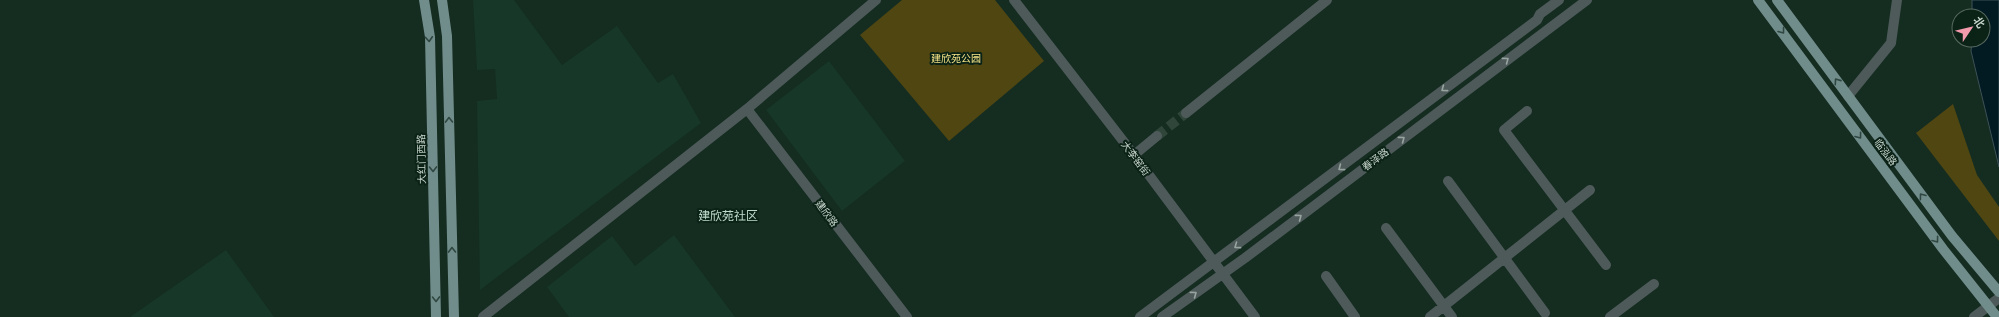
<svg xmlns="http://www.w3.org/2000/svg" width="1999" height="317" font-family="'PT Sans','Noto Sans SC',sans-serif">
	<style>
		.built { fill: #173728 }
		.green { fill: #4f4612 }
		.water { fill: #021a22; stroke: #3d5256 }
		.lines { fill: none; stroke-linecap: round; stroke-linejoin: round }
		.minor-tunnel { stroke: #30463b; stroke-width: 10; stroke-dasharray: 10 5; stroke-linecap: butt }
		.minor { stroke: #4d5a59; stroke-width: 10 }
		.major { stroke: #718d8b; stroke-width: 10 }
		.oneway { stroke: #2f4740 }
		.oneway2 { stroke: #97a49f }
		.labels { text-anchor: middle; stroke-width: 4; stroke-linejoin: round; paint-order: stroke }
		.park-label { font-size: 10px; fill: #f6e588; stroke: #0b2217 }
		.street-label { font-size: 10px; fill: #c8d6ce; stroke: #0b2217 }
		.quarter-label { font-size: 12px; fill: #bddaca; stroke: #0b2217 }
	</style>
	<rect width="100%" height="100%" fill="#152c21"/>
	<!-- built -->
	<path class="built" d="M 473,0 L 514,0 L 562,65 L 617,26 L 658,83 L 673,74 L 701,123 L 480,290 L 477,101 L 497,99 L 495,69 L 477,70 Z
		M 829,61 L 905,161 L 842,211 L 766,110 Z
		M 674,235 L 735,317 L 569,317 L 547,287 L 612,236 L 635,266 Z
		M 226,250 L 274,317 L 130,317 Z"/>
	<!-- green -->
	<path class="green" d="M 902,0 L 995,0 L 1044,61 L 949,141 L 860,35 Z
		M 1953,104 L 1977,175 L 1999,207 L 1999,241 L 1916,133 Z"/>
	<!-- water -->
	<path class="water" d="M 1972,0 L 1999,0 L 1999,167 L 1971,51 L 1972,40 L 1983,40 L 1983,16 L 1972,16 Z"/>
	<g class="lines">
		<!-- minor-tunnel -->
		<path class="minor-tunnel" d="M 1157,136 L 1186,113"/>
		<!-- minor -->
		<path class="minor" d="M 1014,0 L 1134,155 L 1255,317
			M 1848,96 L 1891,43 L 1897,0
			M 747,109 L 907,317
			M 1527,111 L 1504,130 L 1606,265
			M 1186,113 L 1327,0
			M 1134,155 L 1157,136
			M 1448,181 L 1545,313
			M 1386,228 L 1452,317
			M 1326,276 L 1355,317
			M 483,317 L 747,109 L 876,0
			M 1140,317 L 1537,20 L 1540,14 L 1559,0
			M 1162,317 L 1245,258 L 1587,0
			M 1430,317 L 1590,190
			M 1610,317 L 1654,284
			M 1974,317 L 1999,298"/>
		<!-- major -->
		<path class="major" d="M 424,0 L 430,37 L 436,317
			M 442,0 L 447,36 L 454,317
			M 1758,0 L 1943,249 L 1997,317
			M 1777,0 L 1952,236 L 1999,292"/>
	</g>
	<!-- one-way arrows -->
	<defs><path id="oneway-chevron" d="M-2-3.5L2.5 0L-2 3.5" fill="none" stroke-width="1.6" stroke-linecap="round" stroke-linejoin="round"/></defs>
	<g class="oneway">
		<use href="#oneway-chevron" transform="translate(1782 31) rotate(53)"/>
		<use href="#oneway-chevron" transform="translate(429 39) rotate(86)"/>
		<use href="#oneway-chevron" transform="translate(1837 81) rotate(-125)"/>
		<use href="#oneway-chevron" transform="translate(449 120) rotate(-91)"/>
		<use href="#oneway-chevron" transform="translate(1859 136) rotate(53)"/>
		<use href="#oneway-chevron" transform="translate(433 169) rotate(89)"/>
		<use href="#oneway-chevron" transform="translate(1922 196) rotate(-127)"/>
		<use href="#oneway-chevron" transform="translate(1936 240) rotate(53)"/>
		<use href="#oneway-chevron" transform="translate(452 250) rotate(-91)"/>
		<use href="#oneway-chevron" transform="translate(436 299) rotate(89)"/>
	</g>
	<g class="oneway2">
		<use href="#oneway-chevron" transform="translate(1506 60) rotate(-37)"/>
		<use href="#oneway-chevron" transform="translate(1444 89) rotate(143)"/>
		<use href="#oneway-chevron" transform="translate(1402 139) rotate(-37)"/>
		<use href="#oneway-chevron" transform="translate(1341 168) rotate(143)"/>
		<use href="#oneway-chevron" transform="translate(1299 217) rotate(-37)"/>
		<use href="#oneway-chevron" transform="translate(1237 246) rotate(144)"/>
		<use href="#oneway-chevron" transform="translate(1194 294) rotate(-37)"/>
	</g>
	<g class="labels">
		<!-- park labels -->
		<g class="park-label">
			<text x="956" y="62">建欣苑公园</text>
		</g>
		<!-- street labels -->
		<g class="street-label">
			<text transform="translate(1886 152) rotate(53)" y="4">临泓路</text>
			<text transform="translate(1136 158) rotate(53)" y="4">大李窑街</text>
			<text transform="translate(421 159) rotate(-91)" y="4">大红门西路</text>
			<text transform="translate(1375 159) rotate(-37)" y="4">春泽路</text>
			<text transform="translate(827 213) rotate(53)" y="4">建欣路</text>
		</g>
		<!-- quarter labels -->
		<g class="quarter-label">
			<text x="728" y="220">建欣苑社区</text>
		</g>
	</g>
	<!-- north arrow -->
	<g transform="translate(1971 28) rotate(55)"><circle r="19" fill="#0b2217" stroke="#576a60"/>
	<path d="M0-3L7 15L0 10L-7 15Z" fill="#f39aac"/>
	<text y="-6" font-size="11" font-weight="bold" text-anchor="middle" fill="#c8d6ce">北</text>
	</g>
</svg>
